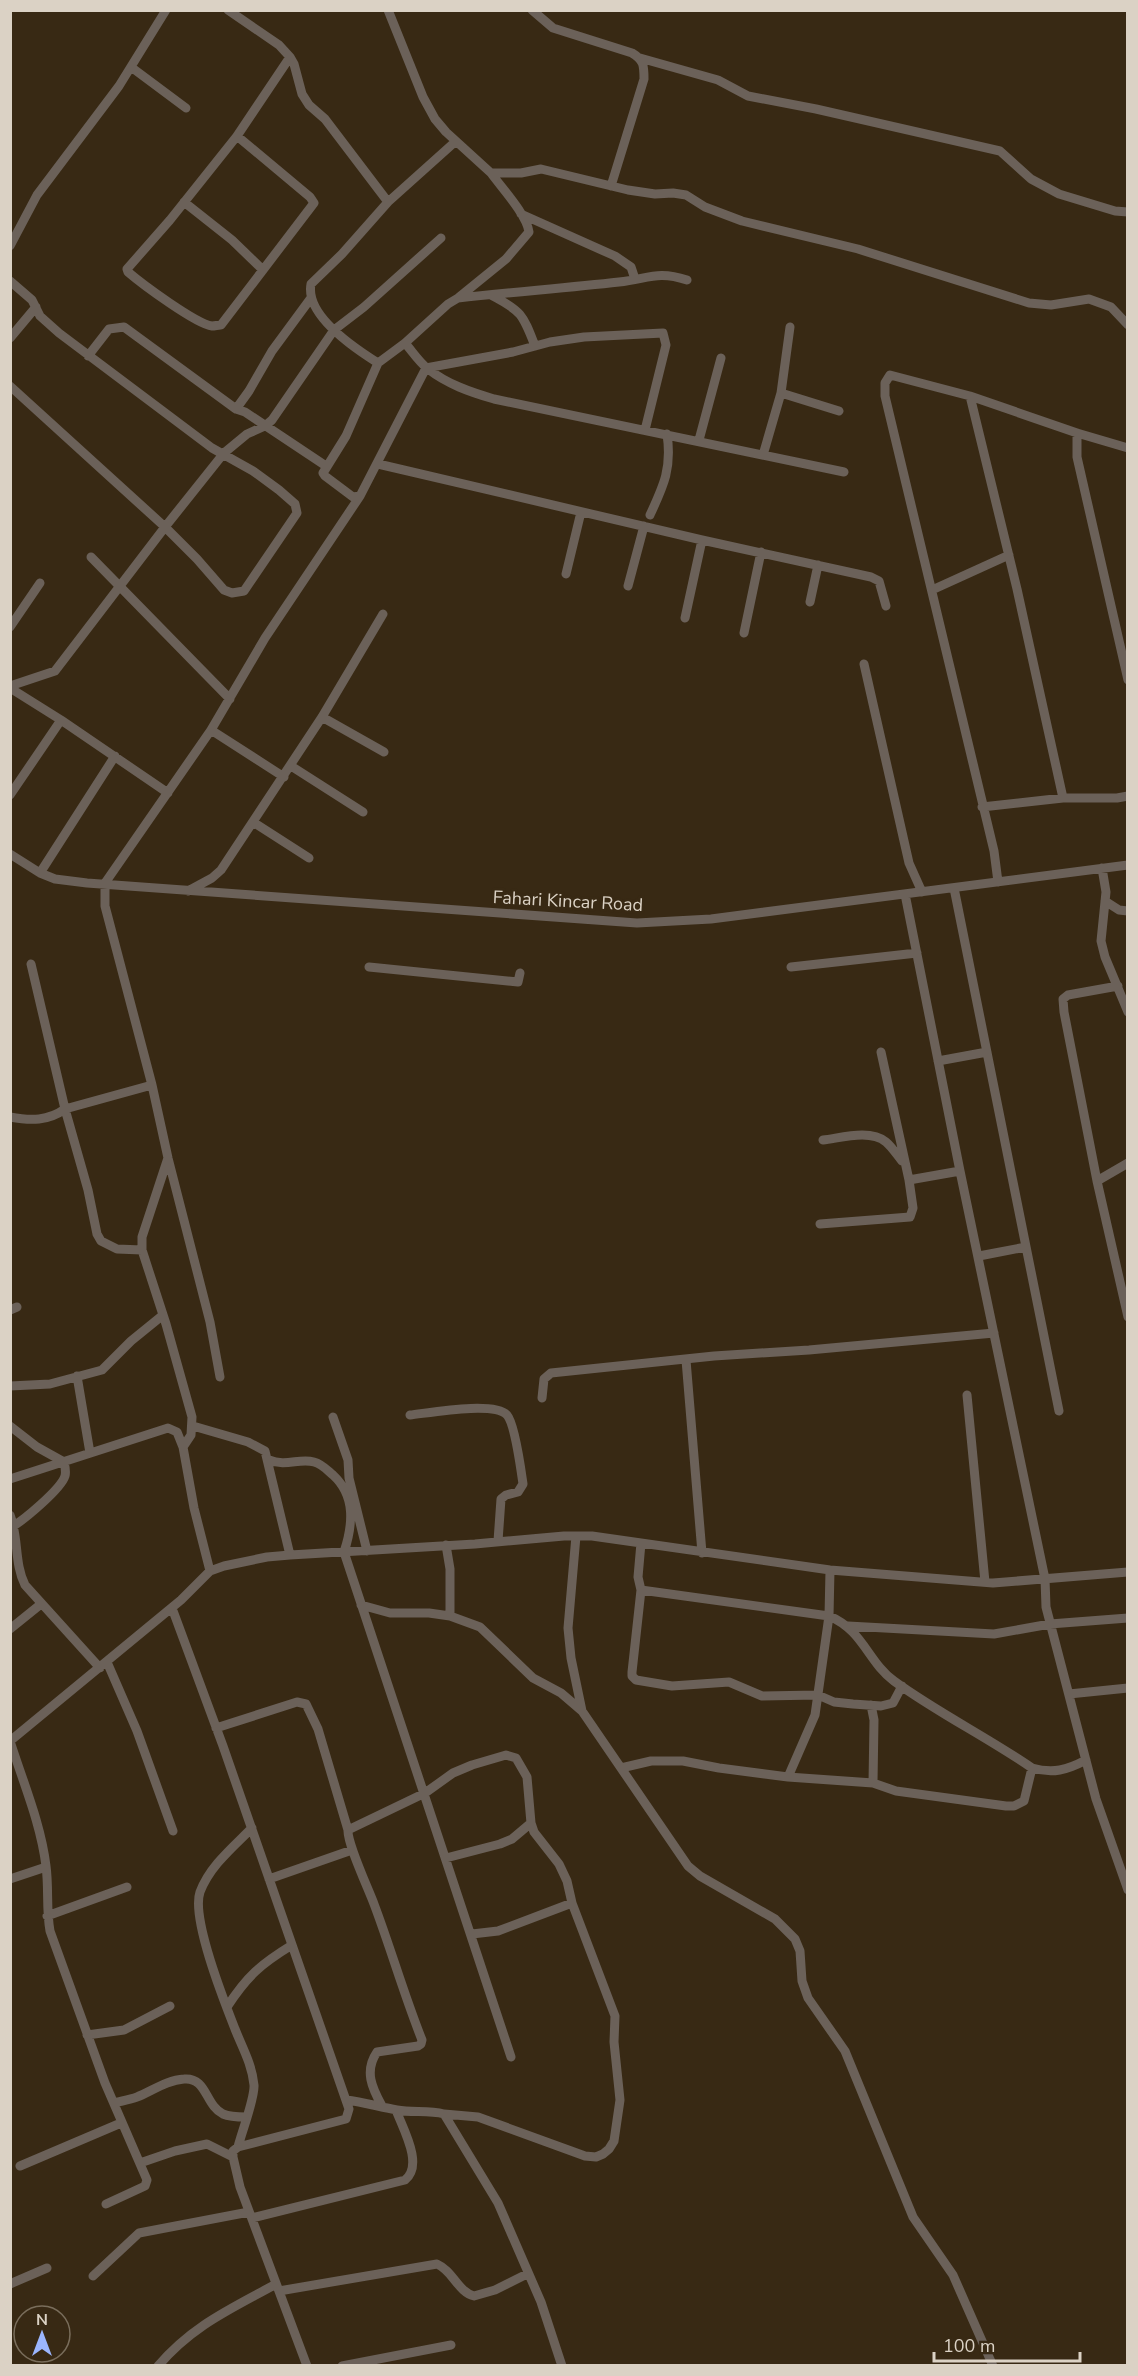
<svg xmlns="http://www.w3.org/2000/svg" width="1138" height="2376" font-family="'Nunito Sans',sans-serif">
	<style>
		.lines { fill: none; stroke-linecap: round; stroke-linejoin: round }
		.street { stroke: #6b6159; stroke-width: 9 }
		.labels { text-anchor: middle; stroke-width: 6; stroke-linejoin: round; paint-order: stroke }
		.street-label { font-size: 18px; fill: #dbd2c5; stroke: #382914 }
	</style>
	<rect width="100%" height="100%" fill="#382914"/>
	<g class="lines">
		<!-- street -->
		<path class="street" d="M 228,10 L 279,45 L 290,57 L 294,64 L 302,94 L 309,105 L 325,119 L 388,202
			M 388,10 L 423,97 L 435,119 L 446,132 L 491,173 L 521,173 L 541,169 L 628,190 L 655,194 L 673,193 L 686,195 L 705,207 L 742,221 L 858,249 L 1029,303 L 1051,305 L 1089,299 L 1111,307 L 1128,325
			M 532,10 L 553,28 L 632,53 C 644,60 644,66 644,79 L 611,186
			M 640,58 L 718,80 L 748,96 L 816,109 L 1000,151 L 1031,179 L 1059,194 L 1115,211 L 1128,212
			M 131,67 L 186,108
			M 237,136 L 310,197 L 314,203 L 221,325 C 218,325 215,326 212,326 C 196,324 142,284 128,272 L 127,269 L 170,220 L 237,136 L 290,57
			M 184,202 L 232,240 L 263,270
			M 521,214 L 615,256 L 631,267 L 635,279
			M 10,246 L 37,195 L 119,86 L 166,10
			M 10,281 L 32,300 L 40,316 L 59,333 L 212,448 L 253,471 L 279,490 L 295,504 L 297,513 L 244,591 L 232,593 L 224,590 L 197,559 L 165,527 L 10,386
			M 491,295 C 522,311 523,315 535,346
			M 458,298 C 512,292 566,288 619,282 C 648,279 657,270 687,280
			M 10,338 L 36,307
			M 405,343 C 412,351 419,362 428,369 C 447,384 470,392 494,399 L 844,472
			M 88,356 L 109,329 L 124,327 L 236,409 L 245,412 L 326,466
			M 378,363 C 354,348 305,315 311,284 L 342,254 L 388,202 L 456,141
			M 781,393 L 839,411
			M 970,396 L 1017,589 L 1063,798
			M 236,409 L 249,391 L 272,351 L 311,298
			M 1077,433 L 1077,457 L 1128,680
			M 699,440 L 721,358
			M 763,455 L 781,393 L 790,327
			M 378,464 L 702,540 L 871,577 L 879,581 L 886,606
			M 360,496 L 353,497 L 325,476 L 323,473 L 346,436 L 378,363 L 405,343 L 448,304 L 458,298 L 506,259 L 529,232 C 527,215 501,187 491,173
			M 650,515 C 664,485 672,468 667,434
			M 91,557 L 230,699
			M 566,574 L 581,512
			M 628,586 L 644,526
			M 932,590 L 1009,555
			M 810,602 L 818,565
			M 685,618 L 702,540
			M 10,627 L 40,583
			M 744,633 L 761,552
			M 864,664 L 909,863 L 922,892
			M 10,686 L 55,671 L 165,527 L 224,453 L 247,434 L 265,426 L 272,420 L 334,330 L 364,307 L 441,238
			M 10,688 L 61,720 L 168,793
			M 322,717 L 384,752
			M 211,730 L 284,777
			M 291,766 L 363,812
			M 10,795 L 61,720
			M 982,807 L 1063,798 L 1117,798 L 1128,796
			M 253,822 L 309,858
			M 10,854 L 40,873 L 55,879 L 87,883 L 637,923 L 711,919 L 1128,865
			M 1102,868 L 1106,892 L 1101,941 L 1105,957 L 1128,1012
			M 40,873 L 115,756
			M 998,882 L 994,851 L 885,396 L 885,383 L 890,375 L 970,396 L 1077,433 L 1128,448
			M 954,888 L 1059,1411
			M 188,891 L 212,878 L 221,870 L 322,717 L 383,614
			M 905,894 L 960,1171 L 1045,1579 L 1046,1607 L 1096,1799 L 1128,1890
			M 1105,901 L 1119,910 L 1128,911
			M 31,964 L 65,1109 L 88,1190 L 97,1234 L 101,1241 L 117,1249 L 142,1250
			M 369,967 L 518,982 L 520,973
			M 791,967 L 917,953
			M 1118,986 L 1068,995 L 1063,999 L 1064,1012 L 1097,1181 L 1128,1317
			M 881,1052 L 909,1180 L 960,1171
			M 938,1061 L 987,1052
			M 10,1117 C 31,1121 48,1121 65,1109 L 152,1085
			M 823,1140 C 841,1138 870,1129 886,1142 C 892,1147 897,1155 902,1161
			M 168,1158 L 142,1237 L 142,1250 L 166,1324 L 192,1417 L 191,1435 L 183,1447
			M 1097,1181 L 1128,1163
			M 820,1224 L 910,1217 L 913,1208 L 909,1180
			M 979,1256 L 1026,1247
			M 10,1310 L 17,1307
			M 686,1360 L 702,1553
			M 77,1376 L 90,1453
			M 220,1377 L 210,1322 L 168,1158 L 152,1085 L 105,906 L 105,883 L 211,730 L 265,638 L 360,496 L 426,368 L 513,352 L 550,342 L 584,337 L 663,333 L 666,345 L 645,430
			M 10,1386 L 50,1384 L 102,1370 L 131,1341 L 163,1315
			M 967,1395 L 985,1582
			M 542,1398 L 544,1379 L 551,1373 L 714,1356 L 809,1350 L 994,1333
			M 410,1415 C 429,1413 494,1401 507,1415 C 515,1424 521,1470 523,1484 L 518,1492 L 506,1495 L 501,1499 L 498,1541
			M 333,1417 L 348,1460 L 349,1478 L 367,1551
			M 10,1426 L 37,1447 L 64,1462 C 65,1466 66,1472 65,1476 C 61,1489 23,1521 10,1528
			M 193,1426 L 248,1442 L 265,1451 L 290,1555
			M 269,1460 C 286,1467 299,1458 314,1462 C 322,1464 327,1470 333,1475 C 356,1496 353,1525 344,1552 L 511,2057
			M 10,1479 L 168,1428 L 177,1432 L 183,1447 L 194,1508 L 210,1571
			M 10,1515 C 19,1538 14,1563 25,1585 L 100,1668
			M 576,1536 L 568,1628 L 571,1658 L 582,1711
			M 641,1543 L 638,1577 L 641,1590 L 632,1672 L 632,1676 L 636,1680 L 672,1686 L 729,1682 L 762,1696 L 818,1695 L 834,1702 L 853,1704 L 881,1706 L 893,1703 L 902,1686
			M 446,1545 L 450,1569 L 450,1616
			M 641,1590 L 829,1616 C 863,1630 868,1662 894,1681 C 938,1713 987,1737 1032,1768 C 1053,1774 1067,1770 1086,1760
			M 361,1605 L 390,1613 L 429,1613 L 450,1616 L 480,1627 L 533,1678 L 561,1693 L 582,1711 L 688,1866 L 700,1876 L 775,1919 L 795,1939 L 800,1951 L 802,1981 L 808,1998 L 845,2051 L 913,2217 L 953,2275 L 993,2366
			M 172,1608 L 223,1746 L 349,2109 L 346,2119 L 238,2147 L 233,2151 L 233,2157 L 240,2187 L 307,2366
			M 848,1626 L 994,1634 L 1050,1624 L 1128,1618
			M 10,1629 L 41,1604
			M 107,1662 L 137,1731 L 173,1831
			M 1069,1694 L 1128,1688
			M 871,1705 L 874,1720 L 873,1783
			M 216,1728 L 297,1702 L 306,1704 L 318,1729 L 348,1830
			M 10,1741 L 181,1600 L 210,1571 L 224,1566 L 267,1557 L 290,1555 L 475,1544 L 564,1536 L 592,1536 L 830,1570 L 993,1583 L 1128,1572
			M 10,1741 C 23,1782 41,1824 46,1866 C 49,1888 46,1909 50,1931 L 105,2083 L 147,2180 L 145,2186 L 106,2204
			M 621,1768 L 651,1761 L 683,1761 L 719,1768 L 788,1777 L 873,1783 L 896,1791 L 1006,1806 L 1014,1806 L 1024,1801 L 1032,1768
			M 788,1777 L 815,1715 L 829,1616 L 830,1570
			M 446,1858 L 500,1844 L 512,1839 L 531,1823
			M 10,1879 L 46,1867
			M 269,1879 L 352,1850
			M 47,1916 L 127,1887
			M 472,1934 L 498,1931 L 572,1903
			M 227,2007 C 247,1976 261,1964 292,1945
			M 87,2035 L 124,2030 L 170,2006
			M 346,2100 C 363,2102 380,2107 397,2110 C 412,2113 428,2110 444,2114 L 498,2203 L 541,2302 L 562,2366
			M 114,2103 C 121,2101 129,2100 137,2097 C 152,2091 167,2080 184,2079 C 207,2077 205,2105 223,2114 C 230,2117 238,2117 246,2117
			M 382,2106 C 372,2088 364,2071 377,2052 L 418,2046 L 421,2044 L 422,2040 C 404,1995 391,1949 374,1904 C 368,1888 347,1843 348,1830 L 425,1793 L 453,1773 L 472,1765 L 506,1755 L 516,1758 L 527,1777 L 531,1823 L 534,1832 L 559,1864 L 567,1881 L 572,1903 L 615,2016 L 614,2042 L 620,2100 L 614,2141 L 609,2149 L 603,2154 L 596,2157 L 585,2156 L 478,2117 L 444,2114
			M 238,2147 C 242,2131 255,2098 254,2085 C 252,2064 242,2047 235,2029 C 224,2001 191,1918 200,1892 C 210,1866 232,1848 252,1828
			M 140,2163 L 175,2151 L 207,2144 L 233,2157
			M 20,2166 L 121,2123
			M 252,2218 L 405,2180 C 424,2165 403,2129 396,2110
			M 93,2276 L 139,2233 L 249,2212
			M 10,2284 L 47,2268
			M 279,2291 L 437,2264 C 453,2271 458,2292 474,2296 L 495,2290 L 527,2274
			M 158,2366 C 193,2325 231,2309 276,2284
			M 342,2366 L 451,2345"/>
	</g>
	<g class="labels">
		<!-- street labels -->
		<g class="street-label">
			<text transform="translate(568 901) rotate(3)" y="6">Fahari Kincar Road</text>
		</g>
	</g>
	<!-- border -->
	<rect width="1138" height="2376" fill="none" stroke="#dbd2c5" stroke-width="24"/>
	<!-- north arrow -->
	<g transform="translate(42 2334)"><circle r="28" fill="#382914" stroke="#796d5b" stroke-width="1.5"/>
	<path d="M0-4.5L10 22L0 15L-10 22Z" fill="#9bb5fd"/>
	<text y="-9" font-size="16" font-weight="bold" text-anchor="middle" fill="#dbd2c5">N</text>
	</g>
	<!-- scale -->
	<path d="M934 2352v9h146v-9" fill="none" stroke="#dbd2c5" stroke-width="3"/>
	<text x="943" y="2352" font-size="18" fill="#dbd2c5" stroke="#382914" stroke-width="4.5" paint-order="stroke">100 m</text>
</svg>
